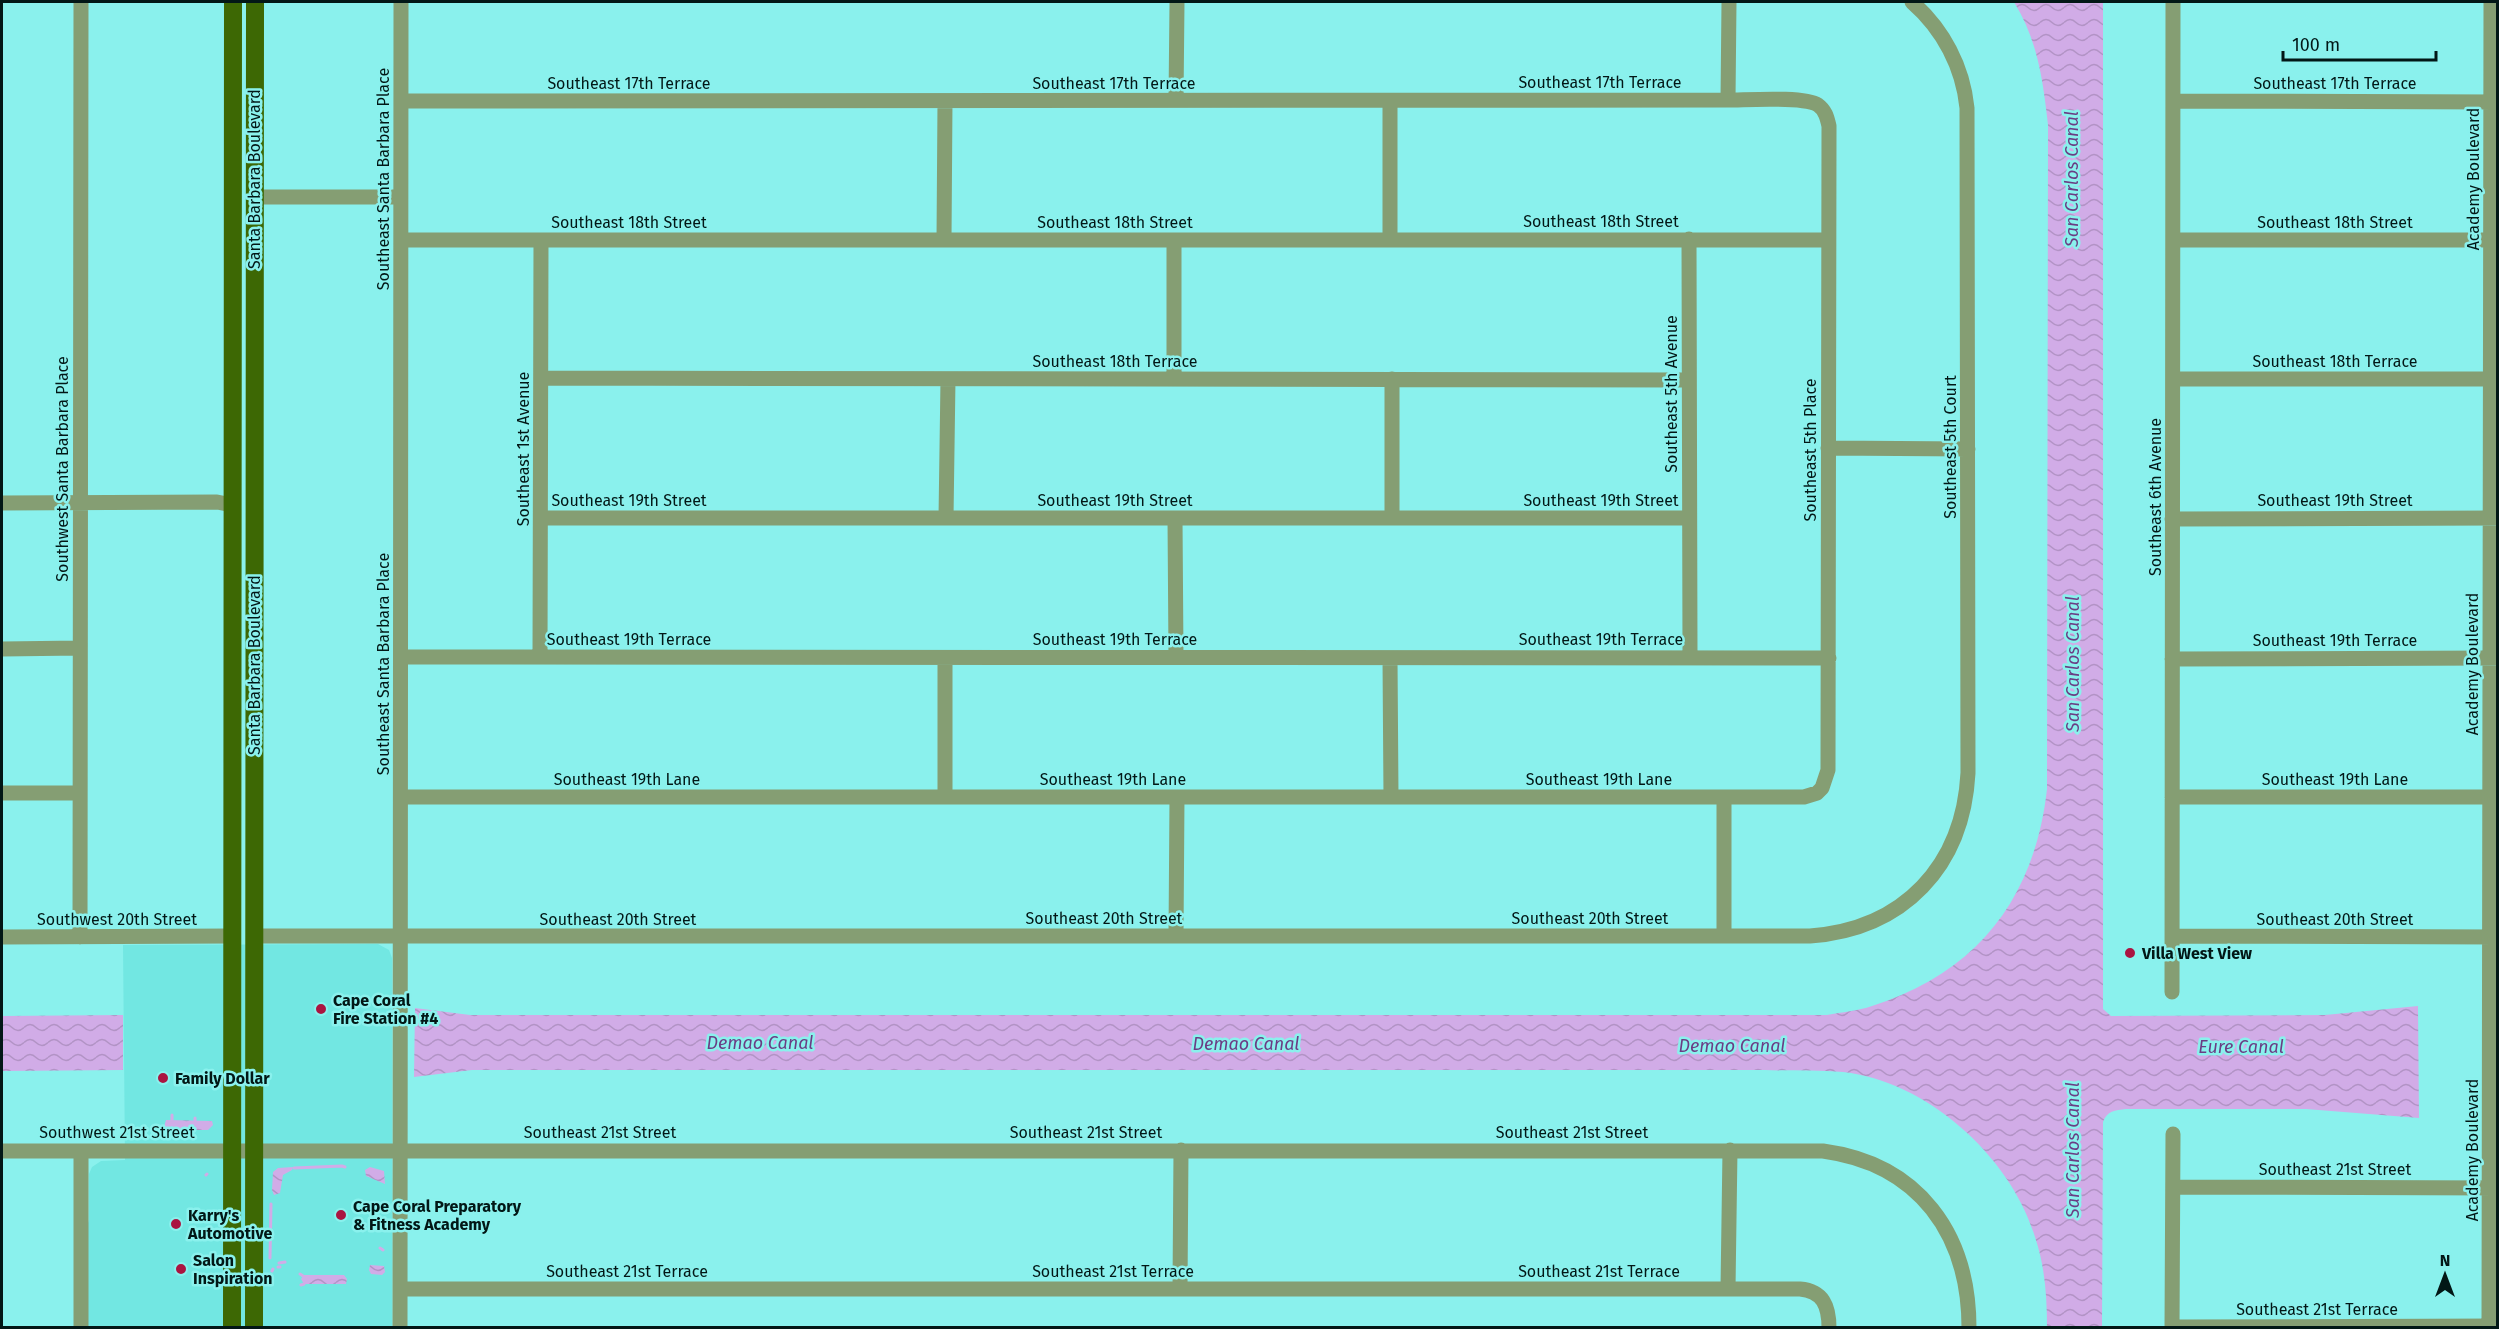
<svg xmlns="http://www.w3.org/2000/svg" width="2499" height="1329" font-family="'Fira Sans',sans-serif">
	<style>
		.built { fill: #72e7e2 }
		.water { fill: url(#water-waves) }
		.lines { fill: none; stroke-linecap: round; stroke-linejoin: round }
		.stream { stroke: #d1ace7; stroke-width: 3 }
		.minor { stroke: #859e73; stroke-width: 15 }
		.major { stroke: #3d6804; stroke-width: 18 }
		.poi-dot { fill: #aa1441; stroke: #8af1ed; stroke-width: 2 }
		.labels { text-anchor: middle; stroke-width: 5; stroke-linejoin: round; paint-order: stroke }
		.street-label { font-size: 16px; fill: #021716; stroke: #8af1ed }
		.poi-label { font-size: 16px; font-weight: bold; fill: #021716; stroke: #8af1ed; text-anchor: start }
		.water-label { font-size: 18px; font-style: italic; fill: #6b3d84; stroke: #8af1ed }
	</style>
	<defs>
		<pattern id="water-waves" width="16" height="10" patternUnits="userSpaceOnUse" patternTransform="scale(1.5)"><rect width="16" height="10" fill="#d1ace7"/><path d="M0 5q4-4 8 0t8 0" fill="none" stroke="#b293c5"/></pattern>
	</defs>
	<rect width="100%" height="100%" fill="#8af1ed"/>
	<!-- built -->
	<path class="built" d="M 378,944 L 389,950 L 392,958 L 392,1327 L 84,1328 L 84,1235 L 89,1220 L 89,1174 L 92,1167 L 101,1161 L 125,1160 L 123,945 Z"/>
	<!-- water -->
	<path class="water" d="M 2014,2 L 2103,2 L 2103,1009 L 2111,1016 L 2325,1015 L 2418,1006 L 2419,1118 L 2306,1109 L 2126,1109 C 2115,1110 2107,1111 2103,1122 L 2102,1327 L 2047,1328 C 2047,1296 2045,1267 2035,1237 C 2011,1157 1927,1081 1843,1072 C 1818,1070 1791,1071 1765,1070 L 472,1070 L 414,1077 L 415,1008 L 470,1015 L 1827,1015 C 1842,1012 1858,1011 1872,1006 C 1977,973 2035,898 2047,789 L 2048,125 C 2043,81 2038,41 2014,2 Z
		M 123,1015 L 123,1070 L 2,1071 L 2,1016 Z
		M 166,1120 L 212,1121 L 213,1125 L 208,1130 L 163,1130 Z
		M 293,1167 L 292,1170 L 283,1175 L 280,1193 L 274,1195 L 272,1190 L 273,1172 L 278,1168 Z
		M 370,1167 L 384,1171 L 385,1184 L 366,1176 L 365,1170 Z
		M 370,1265 L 384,1266 L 385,1272 L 382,1275 L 371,1274 L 369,1270 Z
		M 304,1275 L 344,1275 L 347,1279 L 346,1284 L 304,1284 L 301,1279 Z"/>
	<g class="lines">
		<!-- stream -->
		<path class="stream" d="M 172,1115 L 172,1120
			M 195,1118 L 195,1121
			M 294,1168 L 342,1166 L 345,1167
			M 206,1175 L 207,1174
			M 380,1248 L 383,1250
			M 270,1258 L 271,1204
			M 279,1263 L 285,1262
			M 278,1267 L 280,1267
			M 272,1271 L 273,1269
			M 300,1274 L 303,1276
			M 301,1285 L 304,1284"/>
		<!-- minor -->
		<path class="minor" d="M 1176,100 L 1177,2
			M 1728,100 L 1729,2
			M 2173,101 L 2498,102
			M 254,197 L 400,197
			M 944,239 L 945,101
			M 1689,239 L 1690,657
			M 401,240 L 1828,240
			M 1390,240 L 1390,101
			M 2173,240 L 2498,240
			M 541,378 L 1689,380
			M 1174,379 L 1174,240
			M 1392,379 L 1392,518
			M 2173,379 L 2498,379
			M 1828,448 L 1968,449
			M 2,503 L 217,502 L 232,505
			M 541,518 L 1689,518
			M 946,518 L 948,379
			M 1175,518 L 1176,657
			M 2172,519 L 2498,518
			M 2,649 L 80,648
			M 402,657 L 1829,658
			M 540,657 L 541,241
			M 1390,658 L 1391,797
			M 2172,659 L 2498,658
			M 2,793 L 80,793
			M 401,797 L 1804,797 L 1817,793 L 1822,788 L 1828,770 L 1829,126 C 1827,117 1825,110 1818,105 C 1804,96 1747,100 1728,100 L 402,101
			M 945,797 L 945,658
			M 1724,797 L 1724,936
			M 2172,797 L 2498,797
			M 254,936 L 1810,936 C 1904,929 1963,866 1968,773 L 1967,108 C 1963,67 1943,29 1912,2
			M 1176,936 L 1177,797
			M 2172,936 L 2498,937
			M 2,937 L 232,936
			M 80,937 L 81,2
			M 2172,992 L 2173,2
			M 2,1151 L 1823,1151 C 1919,1164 1969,1234 1969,1328
			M 2173,1187 L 2498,1188
			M 400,1289 L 1800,1289 C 1823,1291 1829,1306 1829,1328
			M 1180,1289 L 1181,1150
			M 1728,1289 L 1730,1150
			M 2172,1327 L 2498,1326
			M 81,1328 L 81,1151
			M 400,1328 L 401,2
			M 2172,1328 L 2173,1134
			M 2489,1328 L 2491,2"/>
		<!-- major -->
		<path class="major" d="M 232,1328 L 233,2
			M 254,1328 L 255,2"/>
	</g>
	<!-- markers -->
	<g class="poi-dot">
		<circle cx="2130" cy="953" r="6"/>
		<circle cx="321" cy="1009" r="6"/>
		<circle cx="163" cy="1078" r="6"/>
		<circle cx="341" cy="1215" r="6"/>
		<circle cx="176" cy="1224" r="6"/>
		<circle cx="181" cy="1269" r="6"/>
	</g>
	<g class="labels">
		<!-- street labels -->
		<g class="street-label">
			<text x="1600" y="88">Southeast 17th Terrace</text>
			<text x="629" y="89">Southeast 17th Terrace</text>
			<text x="1114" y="89">Southeast 17th Terrace</text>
			<text x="2335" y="89">Southeast 17th Terrace</text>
			<text transform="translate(254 179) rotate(-90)" y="6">Santa Barbara Boulevard</text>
			<text transform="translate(383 179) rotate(-90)" y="6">Southeast Santa Barbara Place</text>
			<text transform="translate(2473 179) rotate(-90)" y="6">Academy Boulevard</text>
			<text x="1601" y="227">Southeast 18th Street</text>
			<text x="629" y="228">Southeast 18th Street</text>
			<text x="1115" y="228">Southeast 18th Street</text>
			<text x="2335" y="228">Southeast 18th Street</text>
			<text x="1115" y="367">Southeast 18th Terrace</text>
			<text x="2335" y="367">Southeast 18th Terrace</text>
			<text transform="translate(1671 394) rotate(-90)" y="6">Southeast 5th Avenue</text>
			<text transform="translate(1950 447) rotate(-90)" y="6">Southeast 5th Court</text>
			<text transform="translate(523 449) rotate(-90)" y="6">Southeast 1st Avenue</text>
			<text transform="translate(1810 450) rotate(-90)" y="6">Southeast 5th Place</text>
			<text transform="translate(62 469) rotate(-90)" y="6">Southwest Santa Barbara Place</text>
			<text transform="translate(2155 497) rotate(-90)" y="6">Southeast 6th Avenue</text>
			<text x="629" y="506">Southeast 19th Street</text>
			<text x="1115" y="506">Southeast 19th Street</text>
			<text x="1601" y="506">Southeast 19th Street</text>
			<text x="2335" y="506">Southeast 19th Street</text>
			<text x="629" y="645">Southeast 19th Terrace</text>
			<text x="1115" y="645">Southeast 19th Terrace</text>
			<text x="1601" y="645">Southeast 19th Terrace</text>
			<text x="2335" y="646">Southeast 19th Terrace</text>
			<text transform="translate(383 664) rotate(-90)" y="6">Southeast Santa Barbara Place</text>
			<text transform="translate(2472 664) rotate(-90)" y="6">Academy Boulevard</text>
			<text transform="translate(254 665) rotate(-90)" y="6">Santa Barbara Boulevard</text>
			<text x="627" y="785">Southeast 19th Lane</text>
			<text x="1113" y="785">Southeast 19th Lane</text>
			<text x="1599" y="785">Southeast 19th Lane</text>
			<text x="2335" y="785">Southeast 19th Lane</text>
			<text x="1104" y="924">Southeast 20th Street</text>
			<text x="1590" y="924">Southeast 20th Street</text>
			<text x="117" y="925">Southwest 20th Street</text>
			<text x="618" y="925">Southeast 20th Street</text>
			<text x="2335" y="925">Southeast 20th Street</text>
			<text x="117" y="1138">Southwest 21st Street</text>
			<text x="600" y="1138">Southeast 21st Street</text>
			<text x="1086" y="1138">Southeast 21st Street</text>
			<text x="1572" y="1138">Southeast 21st Street</text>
			<text transform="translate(2472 1150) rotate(-90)" y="6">Academy Boulevard</text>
			<text x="2335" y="1175">Southeast 21st Street</text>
			<text x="627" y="1277">Southeast 21st Terrace</text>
			<text x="1113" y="1277">Southeast 21st Terrace</text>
			<text x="1599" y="1277">Southeast 21st Terrace</text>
			<text x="2317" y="1315">Southeast 21st Terrace</text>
		</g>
		<!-- poi labels -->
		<g class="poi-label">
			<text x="2142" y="959">Villa West View</text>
			<text x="333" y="1006">Cape Coral<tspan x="333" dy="18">Fire Station #4</tspan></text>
			<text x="175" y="1084">Family Dollar</text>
			<text x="353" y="1212">Cape Coral Preparatory<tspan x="353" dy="18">&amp; Fitness Academy</tspan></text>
			<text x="188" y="1221">Karry's<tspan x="188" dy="18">Automotive</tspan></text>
			<text x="193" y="1266">Salon<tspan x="193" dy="18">Inspiration</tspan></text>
		</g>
		<!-- water labels -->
		<g class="water-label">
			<text transform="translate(2072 179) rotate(-90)" y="6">San Carlos Canal</text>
			<text transform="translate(2073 664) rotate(-90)" y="6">San Carlos Canal</text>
			<text x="760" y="1049">Demao Canal</text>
			<text x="1246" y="1050">Demao Canal</text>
			<text x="1732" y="1052">Demao Canal</text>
			<text x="2241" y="1053">Eure Canal</text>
			<text transform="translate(2073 1150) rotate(-90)" y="6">San Carlos Canal</text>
		</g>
	</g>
	<!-- border -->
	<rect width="2499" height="1329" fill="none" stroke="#021716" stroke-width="6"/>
	<!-- north arrow -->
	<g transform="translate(2445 1275)" stroke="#8af1ed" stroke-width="4.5" paint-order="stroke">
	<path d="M0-4.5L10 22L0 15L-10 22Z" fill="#021716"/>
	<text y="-9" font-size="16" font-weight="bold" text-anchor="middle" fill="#021716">N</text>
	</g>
	<!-- scale -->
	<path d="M2283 51v9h153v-9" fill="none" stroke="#021716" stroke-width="3"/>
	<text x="2292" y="51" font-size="18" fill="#021716" stroke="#8af1ed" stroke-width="4.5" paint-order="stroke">100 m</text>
</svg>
